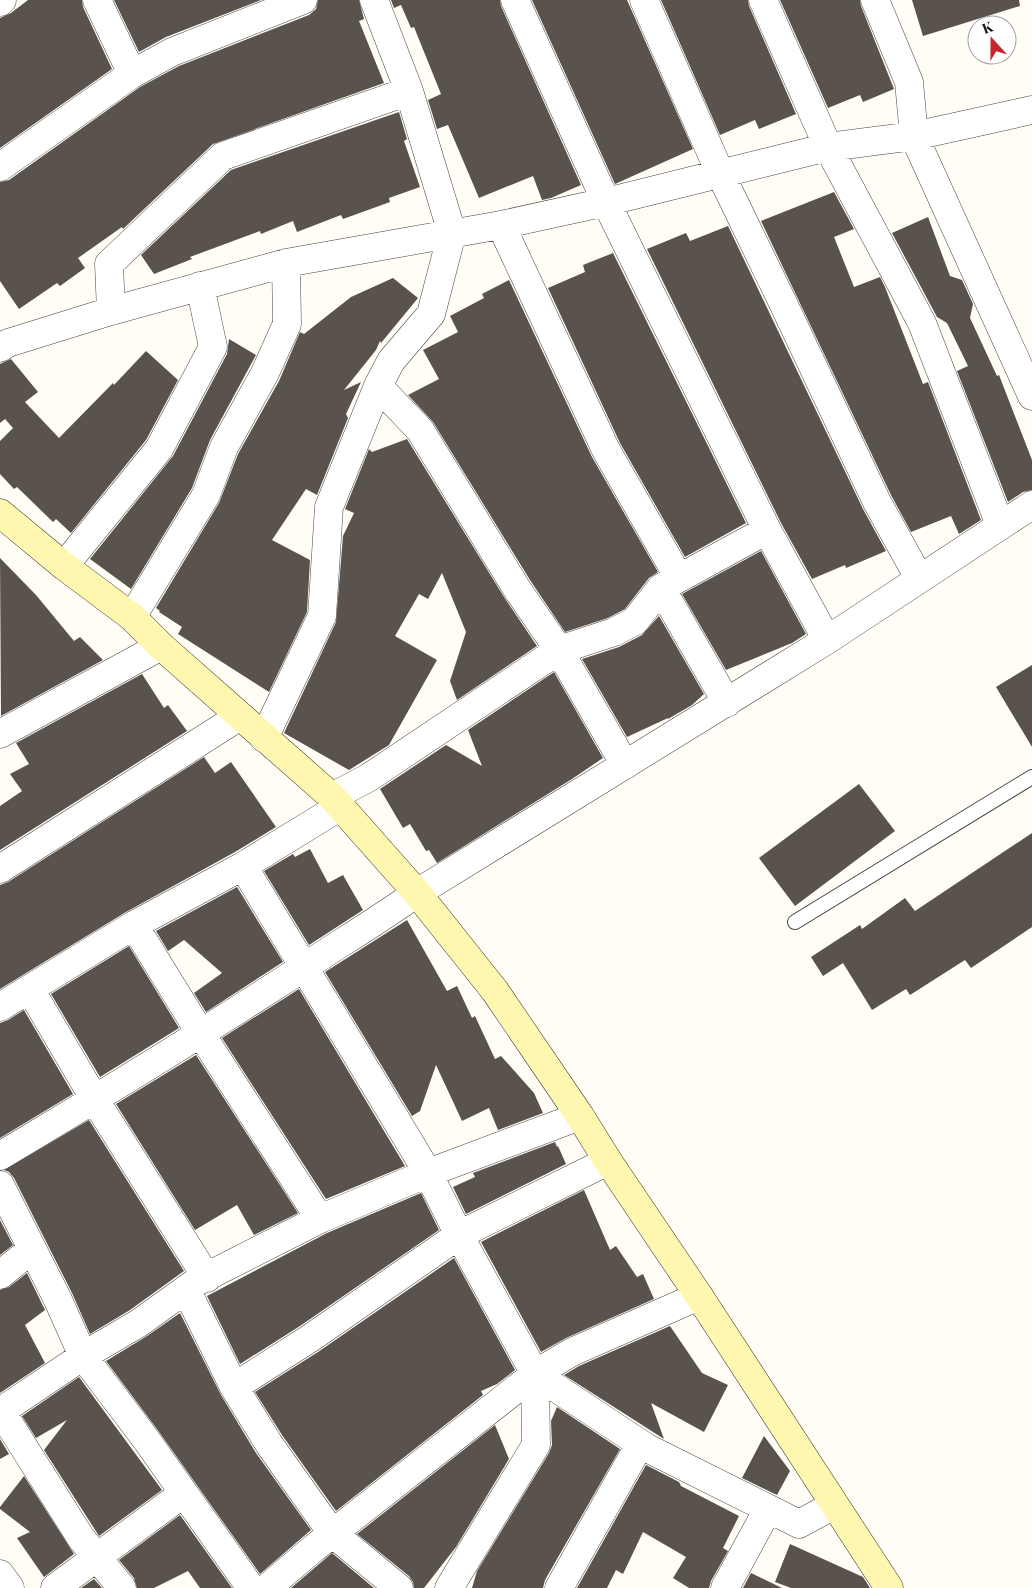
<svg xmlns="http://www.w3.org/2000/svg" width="1032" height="1588" font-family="'Playfair Display',serif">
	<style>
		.building { fill: #5a524d }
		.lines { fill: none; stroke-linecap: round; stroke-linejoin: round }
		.service-casing { stroke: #444; stroke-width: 16 }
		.minor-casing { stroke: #444; stroke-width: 29 }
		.tertiary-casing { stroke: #444; stroke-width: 29 }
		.secondary-casing { stroke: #333; stroke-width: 29 }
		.service { stroke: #fff; stroke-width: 14 }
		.minor { stroke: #fff; stroke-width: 28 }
		.tertiary { stroke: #fff; stroke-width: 28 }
		.secondary { stroke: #fff6b0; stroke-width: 28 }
	</style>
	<rect width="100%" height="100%" fill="#fffdf5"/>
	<!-- building -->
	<path class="building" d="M 28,0 L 82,0 L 83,7 L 112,69 L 0,148 L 0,18 L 11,13 Z
		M 114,0 L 261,0 L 166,37 L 139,52 Z
		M 318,0 L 359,0 L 364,19 L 359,21 L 384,83 L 213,144 L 123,229 L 122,227 L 78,258 L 85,268 L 60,286 L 57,283 L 19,309 L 0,281 L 0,182 L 9,180 L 140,87 L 179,66 L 309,15 L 316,9 Z
		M 391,0 L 500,0 L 501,6 L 581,185 L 551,198 L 542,200 L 533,176 L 479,198 L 448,125 L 437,129 L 428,100 L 441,94 L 414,27 L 411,28 L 401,5 L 394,8 Z
		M 532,0 L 627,0 L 693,149 L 615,184 Z
		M 661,0 L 748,0 L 749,6 L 796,114 L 759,129 L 755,120 L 720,135 Z
		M 780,0 L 860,0 L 861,6 L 894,89 L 863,102 L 860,95 L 828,108 Z
		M 912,0 L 1019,0 L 1020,6 L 923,36 Z
		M 399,112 L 407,139 L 404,141 L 420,187 L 389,198 L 390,202 L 343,219 L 341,215 L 297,232 L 293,221 L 261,234 L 260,231 L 190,257 L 192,259 L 154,274 L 141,255 L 231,170 Z
		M 834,192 L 854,229 L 834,237 L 854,287 L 880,277 L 885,287 L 923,384 L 928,382 L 981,520 L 959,534 L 951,516 L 911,532 L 891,495 L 761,221 Z
		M 928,217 L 950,276 L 962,280 L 973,304 L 970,318 L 997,376 L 999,375 L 1032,460 L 1032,490 L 1023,492 L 1008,502 L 957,371 L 968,366 L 947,323 L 937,317 L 892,233 Z
		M 728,226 L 863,509 L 886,551 L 846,568 L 845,565 L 812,579 L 781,523 L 647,249 L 686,233 L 690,241 Z
		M 613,253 L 746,523 L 685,557 L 620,443 L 548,288 L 585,272 L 583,265 Z
		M 393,278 L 418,298 L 381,343 L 380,341 L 376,350 L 344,390 L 361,382 L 346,414 L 348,418 L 317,495 L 306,489 L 272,540 L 310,560 L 307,612 L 269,692 L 178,634 L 182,627 L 159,612 L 160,611 L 156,608 L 219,503 L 238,454 L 279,381 L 300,332 L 304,334 L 351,297 Z
		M 509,280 L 592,457 L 658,572 L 649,578 L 625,609 L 608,618 L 565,632 L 530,580 L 433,422 L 408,395 L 439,379 L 423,350 L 458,332 L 450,316 L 484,298 L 482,294 Z
		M 229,339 L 256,355 L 210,440 L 192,488 L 131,589 L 90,559 L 173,456 L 227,354 Z
		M 146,351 L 178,380 L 146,440 L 71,533 L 56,519 L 53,522 L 17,487 L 14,489 L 0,474 L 0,441 L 13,428 L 5,419 L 0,423 L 0,364 L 11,359 L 38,392 L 25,402 L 59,438 L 113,383 L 114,385 Z
		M 407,439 L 504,597 L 537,646 L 457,700 L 450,681 L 466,632 L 442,573 L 428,599 L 419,594 L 395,636 L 437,660 L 389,745 L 349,770 L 284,733 L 336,622 L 343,536 L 354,513 L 345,509 L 369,449 L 372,452 Z
		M 761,551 L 806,634 L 792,643 L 726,670 L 682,594 Z
		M 0,558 L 36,595 L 74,641 L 80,637 L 103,660 L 1,716 Z
		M 659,616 L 704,694 L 692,705 L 668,719 L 668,718 L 627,737 L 582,659 L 619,647 L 642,635 Z
		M 1032,665 L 1032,747 L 996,687 Z
		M 554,672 L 603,758 L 572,779 L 437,863 L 429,850 L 426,851 L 410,824 L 403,828 L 380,789 L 446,745 L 482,766 L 468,730 Z
		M 142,674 L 164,708 L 168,705 L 187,731 L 0,850 L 0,806 L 22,791 L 10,774 L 29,764 L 16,743 Z
		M 204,757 L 215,773 L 231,762 L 276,827 L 235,852 L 126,912 L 0,989 L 0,885 L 8,882 Z
		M 859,784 L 895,831 L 795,906 L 759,858 Z
		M 1032,833 L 1032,927 L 971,968 L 965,960 L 910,995 L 906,989 L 872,1010 L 843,963 L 823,976 L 811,957 L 860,925 L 862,929 L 905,898 L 915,911 Z
		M 310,849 L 328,883 L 343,875 L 363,910 L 309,945 L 264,871 L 293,854 L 295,857 Z
		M 237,887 L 283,962 L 206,1012 L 194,993 L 222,973 L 184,940 L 168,951 L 156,931 Z
		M 407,920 L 447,991 L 457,986 L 472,1018 L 475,1016 L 495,1059 L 501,1056 L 534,1093 L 543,1113 L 498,1130 L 489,1108 L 462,1121 L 436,1065 L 420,1111 L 412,1116 L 325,972 Z
		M 129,946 L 179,1028 L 100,1077 L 51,994 Z
		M 299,989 L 405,1166 L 326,1199 L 222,1038 Z
		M 24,1010 L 73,1094 L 0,1138 L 0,1023 L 8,1020 Z
		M 196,1055 L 298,1213 L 254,1235 L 237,1205 L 195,1230 L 116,1104 Z
		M 89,1120 L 184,1271 L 130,1310 L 90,1334 L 72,1293 L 14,1178 L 9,1172 L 4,1170 Z
		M 555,1142 L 557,1147 L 558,1146 L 566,1164 L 466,1214 L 453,1187 L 475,1177 L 473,1173 Z
		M 584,1190 L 610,1250 L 616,1246 L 637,1277 L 643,1274 L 654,1299 L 566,1338 L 541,1352 L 481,1242 Z
		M 421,1193 L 439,1230 L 300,1326 L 240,1364 L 207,1296 L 327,1233 Z
		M 0,1220 L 13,1245 L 0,1255 Z
		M 454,1258 L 515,1370 L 497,1384 L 481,1391 L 483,1395 L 336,1511 L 282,1435 L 255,1392 L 318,1352 Z
		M 27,1273 L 45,1310 L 25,1325 L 45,1363 L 0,1393 L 0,1290 L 9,1287 Z
		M 180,1313 L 221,1395 L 256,1453 L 311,1530 L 260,1574 L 157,1429 L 106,1361 L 147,1336 Z
		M 670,1326 L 702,1373 L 728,1385 L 704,1432 L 651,1403 L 664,1439 L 564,1375 L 579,1366 Z
		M 79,1377 L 162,1490 L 99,1536 L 44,1450 L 67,1420 L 36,1438 L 22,1416 Z
		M 557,1407 L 620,1449 L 545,1580 L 543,1588 L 472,1588 L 477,1571 L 549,1453 L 552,1445 L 551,1421 Z
		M 495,1425 L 509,1459 L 456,1547 L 424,1588 L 414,1588 L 413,1582 L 409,1576 L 357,1534 Z
		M 764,1436 L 790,1471 L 777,1495 L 742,1478 Z
		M 0,1439 L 9,1454 L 0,1459 Z
		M 646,1465 L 679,1482 L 681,1486 L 739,1516 L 723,1548 L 728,1551 L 711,1581 L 709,1588 L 689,1588 L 673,1578 L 686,1557 L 643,1532 L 623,1574 L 616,1570 L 607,1588 L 577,1588 Z
		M 24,1476 L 74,1554 L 44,1577 L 17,1538 L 30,1532 L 0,1509 L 0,1507 Z
		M 180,1515 L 232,1588 L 200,1588 L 188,1571 L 154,1588 L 137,1588 L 134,1578 L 119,1560 Z
		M 790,1544 L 863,1577 L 870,1588 L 791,1588 L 775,1582 Z
		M 332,1553 L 374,1588 L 291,1588 Z
		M 751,1573 L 782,1588 L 743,1588 Z
		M 94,1579 L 102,1588 L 81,1588 Z"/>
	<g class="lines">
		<!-- service casing -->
		<g class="service-casing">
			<path id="service" d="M 795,922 L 1032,777"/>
		</g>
		<!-- minor casing -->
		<g class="minor-casing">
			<path id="minor" d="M 97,0 L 132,74
				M 515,0 L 606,202 L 767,530 L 827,640
				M 644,0 L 720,173 L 783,303 L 877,502 L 919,578
				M 763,0 L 828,147 L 922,323 L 1000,525
				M 875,0 L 909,82 L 914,136 L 1032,396
				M 0,2 L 2,0
				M 0,167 L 132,74 L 172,52 L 303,0
				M 501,225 L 606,450 L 679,578
				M 111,311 L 109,264 L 223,156 L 409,91
				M 0,348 L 8,343 L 111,311 L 286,263 L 501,225 L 606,202 L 828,147 L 914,136 L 1032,110
				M 378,386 L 420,430 L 517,589 L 559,650 L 625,765
				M 64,566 L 159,449 L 213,347 L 200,286
				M 661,588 L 727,703
				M 132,617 L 206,495 L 224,447 L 265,373 L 287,324 L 286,263
				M 0,734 L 161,646
				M 264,738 L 322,616 L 329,507 L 378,386 L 391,361 L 431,314 L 452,233 L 409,91 L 374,0
				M 332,797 L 368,778 L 559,650 L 614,632 L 635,621 L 661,588 L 767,530
				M 243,866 L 428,1173 L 459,1235 L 535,1374 L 647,1448 L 799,1524 L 834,1505
				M 0,869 L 240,716
				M 134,925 L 201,1034 L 320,1219
				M 30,989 L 95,1100 L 207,1278
				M 0,1007 L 134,925 L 243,866 L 341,806
				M 0,1156 C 114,1088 227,1018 338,945 C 365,928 391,911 417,893
				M 0,1185 L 58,1300 L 83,1356 L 145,1438 L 251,1588
				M 0,1275 L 32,1249
				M 186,1289 L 234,1387 L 269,1444 L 332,1533 L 399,1588
				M 234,1387 L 309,1339 L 459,1235 L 608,1161
				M 1,1411 L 81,1538 L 122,1588
				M 0,1412 L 83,1356 L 139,1323 L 196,1282 L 320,1219 L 428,1173 L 580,1116
				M 0,1574 L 10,1588
				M 55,1588 L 184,1493
				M 267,1588 L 314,1548 L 535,1374 L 572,1352 L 699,1296
				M 449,1588 L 536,1445 L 535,1374
				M 559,1588 L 640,1444
				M 725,1588 L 768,1509"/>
		</g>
		<!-- tertiary casing -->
		<g class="tertiary-casing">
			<path id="tertiary" d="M 417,893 L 827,640 L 1032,505"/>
		</g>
		<!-- secondary casing -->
		<g class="secondary-casing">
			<path id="secondary" d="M 0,513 L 64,566 L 132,617 L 161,646 L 332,797 L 417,893 L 495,991 L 580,1116 L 608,1161 L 699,1296 L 889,1588"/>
		</g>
		<!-- service -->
		<use href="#service" class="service"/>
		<!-- minor -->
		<use href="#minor" class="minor"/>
		<!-- tertiary -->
		<use href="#tertiary" class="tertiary"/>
		<!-- secondary -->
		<use href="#secondary" class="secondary"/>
	</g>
	<!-- north arrow -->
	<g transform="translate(992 40) rotate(339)"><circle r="24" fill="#ffffff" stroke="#a0a0a0"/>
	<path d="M0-4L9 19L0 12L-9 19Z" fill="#c4262e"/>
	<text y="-8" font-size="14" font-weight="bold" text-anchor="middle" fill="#111111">K</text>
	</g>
</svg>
